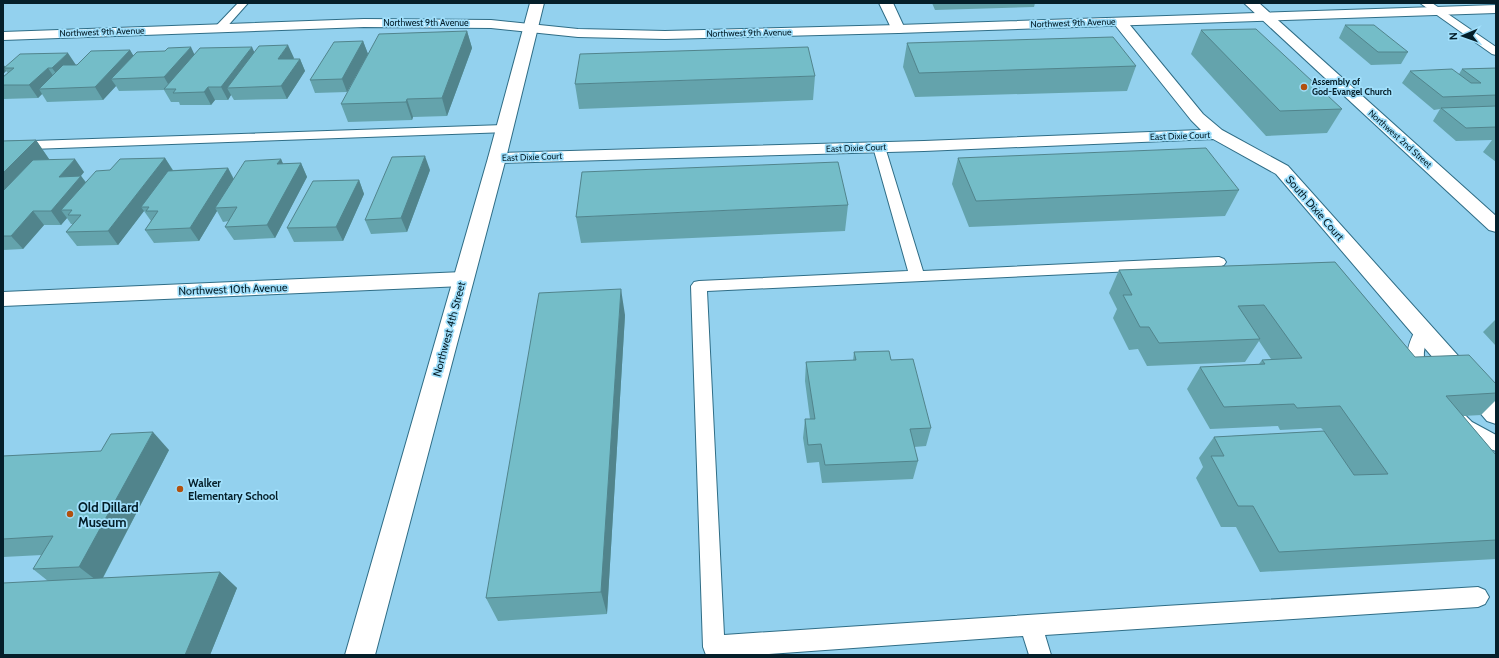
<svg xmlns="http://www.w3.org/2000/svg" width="1499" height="658" font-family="Cabin,sans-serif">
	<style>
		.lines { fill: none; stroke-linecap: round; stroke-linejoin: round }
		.service-casing { stroke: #2f6d86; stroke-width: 2 }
		.minor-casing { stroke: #2f6d86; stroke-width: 2 }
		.tertiary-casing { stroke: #2f6d86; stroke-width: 2 }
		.secondary-casing { stroke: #2f6d86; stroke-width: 2 }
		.service { fill: #fff; fill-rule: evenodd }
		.minor { fill: #fff; fill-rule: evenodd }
		.tertiary { fill: #fff; fill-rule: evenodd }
		.secondary { fill: #fff; fill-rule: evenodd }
		.wall { fill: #64a3ac }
		.shaded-wall { fill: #51848c }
		.building { fill: #74bdc8; stroke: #51848c }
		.poi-dot { fill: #b2510f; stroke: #a0dffb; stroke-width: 1.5 }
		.labels { text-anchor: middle; stroke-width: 3.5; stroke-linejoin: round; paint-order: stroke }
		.far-street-label { font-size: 9px; fill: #051f2a; stroke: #a0dffb }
		.far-poi-label { font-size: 9px; font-weight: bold; fill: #051f2a; stroke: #a0dffb; text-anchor: start }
		.street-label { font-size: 11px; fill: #051f2a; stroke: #a0dffb }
		.poi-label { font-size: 11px; font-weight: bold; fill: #051f2a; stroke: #a0dffb; text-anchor: start }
		.near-poi-label { font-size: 13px; font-weight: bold; fill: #051f2a; stroke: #a0dffb; text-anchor: start }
	</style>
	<rect width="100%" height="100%" fill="#93d1ee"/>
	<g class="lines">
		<!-- service casing -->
		<g class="service-casing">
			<path id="service" d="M 238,3 L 248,3 L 224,30 L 216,30 L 215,28 L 216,26 Z
				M 1420,3 L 1432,3 L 1496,47 L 1496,55 L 1492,54 Z
				M 504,125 L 508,126 L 510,129 L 508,132 L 3,150 L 3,142 Z
				M 879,143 L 883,144 L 885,147 L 923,271 L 1219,257 L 1224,259 L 1226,262 L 1224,265 L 1219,267 L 707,291 L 724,635 L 1165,606 L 1478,587 L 1485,590 L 1489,597 L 1485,604 L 1478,607 L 1045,635 L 1051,655 L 1029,655 L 1023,636 L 756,655 L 706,655 L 703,647 L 691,286 L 694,282 L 699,281 L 908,271 L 873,147 L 875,144 Z
				M 1423,325 L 1429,327 L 1431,331 C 1422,351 1421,357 1431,377 L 1429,382 L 1423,383 L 1417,382 C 1404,359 1405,349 1417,327 Z
				M 1460,414 L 1466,416 L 1472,422 L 1496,435 L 1496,451 C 1481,446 1459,435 1451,421 L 1454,416 Z"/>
		</g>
		<!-- minor casing -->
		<g class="minor-casing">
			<path id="minor" d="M 879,3 L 893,3 L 905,29 L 903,32 L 898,33 L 893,32 Z
				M 1244,3 L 1259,3 L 1496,216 L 1496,232 L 1489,230 Z
				M 1120,18 L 1125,19 L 1203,114 L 1222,130 L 1288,166 L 1496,398 L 1496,424 L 1487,421 L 1276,174 L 1213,139 L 924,151 L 497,163 L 491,162 L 488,158 L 491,154 L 497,153 L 924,141 L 1201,130 L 1191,120 L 1115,25 L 1113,22 L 1115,19 Z
				M 463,272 L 470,274 L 473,279 L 470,284 L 463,286 L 3,306 L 3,292 Z"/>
		</g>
		<!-- tertiary casing -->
		<g class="tertiary-casing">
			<path id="tertiary" d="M 530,3 L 544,3 L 506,158 L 375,655 L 345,655 L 488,158 Z"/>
		</g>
		<!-- secondary casing -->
		<g class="secondary-casing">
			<path id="secondary" d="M 1496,5 L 1496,13 L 898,33 L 665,39 L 578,37 L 491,28 L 364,27 L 3,40 L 3,32 L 364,19 L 491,20 L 578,29 L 665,31 L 898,25 Z"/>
		</g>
		<!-- service -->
		<use href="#service" class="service"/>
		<!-- minor -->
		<use href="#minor" class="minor"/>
		<!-- tertiary -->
		<use href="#tertiary" class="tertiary"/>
		<!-- secondary -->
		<use href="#secondary" class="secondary"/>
	</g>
	<!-- wall -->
	<path class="wall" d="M 932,3 L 1035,3 L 1034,7 L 935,10 Z
		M 1088,3 L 1159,3 L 1089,4 Z
		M 1345,25 L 1408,52 L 1401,64 L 1371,65 L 1339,38 Z
		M 1201,30 L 1342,109 L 1327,133 L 1266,136 L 1191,54 Z
		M 467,31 L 472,48 L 447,116 L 413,117 L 412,120 L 348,122 L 341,104 Z
		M 363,41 L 368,54 L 347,92 L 315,93 L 310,80 Z
		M 907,43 L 1136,66 L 1127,91 L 915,97 L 903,67 Z
		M 130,50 L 133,56 L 254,52 L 294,58 L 293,59 L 300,59 L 305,71 L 287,99 L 234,100 L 231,95 L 228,100 L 215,100 L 211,105 L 180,105 L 179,102 L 171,102 L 164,90 L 119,91 L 116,86 L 103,100 L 47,102 L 42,94 L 38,98 L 3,99 L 3,77 L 8,73 L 6,71 L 3,74 L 3,64 L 5,67 L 76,65 Z
		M 1496,68 L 1496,162 L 1483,152 L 1492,140 L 1456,141 L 1433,121 L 1440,109 L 1434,110 L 1402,83 L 1410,71 L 1459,74 L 1462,69 Z
		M 815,76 L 813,100 L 579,109 L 575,84 Z
		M 36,140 L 49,159 L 48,160 L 84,172 L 81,176 L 86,182 L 110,170 L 165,158 L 173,170 L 228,168 L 234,179 L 281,159 L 283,164 L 301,163 L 307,177 L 275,238 L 234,240 L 225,227 L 229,221 L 223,222 L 217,211 L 199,241 L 154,243 L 145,230 L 151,221 L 144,211 L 118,245 L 77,246 L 66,232 L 73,224 L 71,224 L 67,218 L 61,225 L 44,225 L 23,249 L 3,250 L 3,141 Z
		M 958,158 L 1239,190 L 1225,216 L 969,227 L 952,184 Z
		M 430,170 L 407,232 L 371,234 L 365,220 Z
		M 359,180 L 364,194 L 343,241 L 294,242 L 287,228 Z
		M 848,205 L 845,231 L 581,243 L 576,217 Z
		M 1335,262 L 1415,357 L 1496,384 L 1496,400 L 1481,415 L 1463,416 L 1496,455 L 1496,559 L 1260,572 L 1236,527 L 1221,527 L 1196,478 L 1203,467 L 1199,458 L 1214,437 L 1324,431 L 1321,428 L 1280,430 L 1278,426 L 1210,429 L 1187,389 L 1200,367 L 1259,364 L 1262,360 L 1271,359 L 1259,341 L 1245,362 L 1147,366 L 1138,349 L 1129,350 L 1113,318 L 1117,309 L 1109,293 L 1119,270 Z
		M 625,315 L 607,614 L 498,621 L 486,598 Z
		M 1496,319 L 1496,346 L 1483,332 Z
		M 854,352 L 891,360 L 931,428 L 926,446 L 914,447 L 918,461 L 913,479 L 822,483 L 819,462 L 807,463 L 803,438 L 805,419 L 810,419 L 805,381 L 806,362 L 853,361 Z
		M 169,450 L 103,578 L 220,572 L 237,588 L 210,655 L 3,655 L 48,581 L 33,569 L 42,555 L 3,557 L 3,456 Z"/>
	<!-- shaded-wall -->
	<path class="shaded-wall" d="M 467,31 L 472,48 L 447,116 L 442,98 Z
		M 363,41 L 368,54 L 347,92 L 342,79 Z
		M 288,45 L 294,58 L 284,72 L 278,59 Z
		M 191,47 L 197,60 L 171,89 L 164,77 Z
		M 252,47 L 258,60 L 227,88 L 231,95 L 228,100 L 221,87 Z
		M 130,50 L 138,63 L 111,79 L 116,86 L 103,100 L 95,87 Z
		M 68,53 L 76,65 L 61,80 L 52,68 Z
		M 300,59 L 305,71 L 287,99 L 281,86 Z
		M 3,64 L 6,68 L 4,68 L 6,71 L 3,74 Z
		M 48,68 L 56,80 L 39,89 L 42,94 L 38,98 L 29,85 Z
		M 208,87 L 215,100 L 211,105 L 204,92 Z
		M 407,99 L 413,117 L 412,120 L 406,102 Z
		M 36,140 L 49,159 L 3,207 L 3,173 Z
		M 425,156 L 430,170 L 407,232 L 401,218 Z
		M 165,158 L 173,171 L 141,207 L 144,211 L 118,245 L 108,231 Z
		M 75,159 L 84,172 L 69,190 L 59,177 Z
		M 281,159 L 287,173 L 277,164 Z
		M 301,163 L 307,177 L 275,238 L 267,225 Z
		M 228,168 L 235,182 L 215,208 L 217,211 L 199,241 L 190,228 Z
		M 81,176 L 91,190 L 61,210 L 67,218 L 61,225 L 51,211 Z
		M 359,180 L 364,194 L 343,241 L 336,227 Z
		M 33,211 L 44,225 L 23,249 L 11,236 Z
		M 621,289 L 625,315 L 607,614 L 601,592 Z
		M 153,432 L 169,450 L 100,583 L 79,567 Z
		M 220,572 L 237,588 L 210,655 L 185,655 Z"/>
	<!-- building -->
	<path class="building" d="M 1345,25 L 1374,25 L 1408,52 L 1378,52 Z
		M 1256,29 L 1342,109 L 1280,111 L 1201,30 Z
		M 467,31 L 442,98 L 407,99 L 406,102 L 341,104 L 379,34 Z
		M 1113,37 L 1136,66 L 919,73 L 907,43 Z
		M 363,41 L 342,79 L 310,80 L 334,42 Z
		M 288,45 L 278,59 L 300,59 L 281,86 L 227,88 L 259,46 Z
		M 191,47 L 164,77 L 111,79 L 137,52 L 165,51 L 168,48 Z
		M 252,47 L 221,87 L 208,87 L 204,92 L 173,93 L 176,89 L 164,89 L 200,48 Z
		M 808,47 L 815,76 L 575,84 L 580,54 Z
		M 130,50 L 95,87 L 39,89 L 63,65 L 77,65 L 91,51 Z
		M 68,53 L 52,68 L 48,68 L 29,85 L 3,85 L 3,77 L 14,68 L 4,68 L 20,54 Z
		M 1496,68 L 1496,95 L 1443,97 L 1410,71 L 1452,69 L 1471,83 L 1481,83 L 1462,69 Z
		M 1496,106 L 1496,127 L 1466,128 L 1441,108 Z
		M 36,140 L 3,173 L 3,141 Z
		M 1206,148 L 1239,190 L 976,201 L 958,158 Z
		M 425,156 L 401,218 L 365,220 L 392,157 Z
		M 165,158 L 108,231 L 66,232 L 81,215 L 68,215 L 72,210 L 61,210 L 96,171 L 110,170 L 120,159 Z
		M 75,159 L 59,177 L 81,176 L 51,211 L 33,211 L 11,236 L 3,236 L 3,191 L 33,160 Z
		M 281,159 L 277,164 L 301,163 L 267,225 L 225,227 L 237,207 L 215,208 L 245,161 Z
		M 838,162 L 848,205 L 576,217 L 582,172 Z
		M 228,168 L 190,228 L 145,230 L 158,211 L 146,211 L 149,207 L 141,207 L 168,171 Z
		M 359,180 L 336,227 L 287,228 L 313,181 Z
		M 1335,262 L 1415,357 L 1469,355 L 1496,384 L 1496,393 L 1446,396 L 1496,455 L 1496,540 L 1279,552 L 1253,506 L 1238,506 L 1211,456 L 1224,456 L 1214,437 L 1324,431 L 1354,475 L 1388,474 L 1340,406 L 1297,408 L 1294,404 L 1224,407 L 1200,367 L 1265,364 L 1262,360 L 1302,358 L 1264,305 L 1238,306 L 1260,339 L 1159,343 L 1149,327 L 1140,327 L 1123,295 L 1132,295 L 1119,270 Z
		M 621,289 L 601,592 L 486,598 L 539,293 Z
		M 889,351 L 891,360 L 913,359 L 931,428 L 910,429 L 918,461 L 825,465 L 821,444 L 808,445 L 805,419 L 815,419 L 806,362 L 856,360 L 854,352 Z
		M 153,432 L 79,567 L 33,569 L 53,536 L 3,539 L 3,456 L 101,451 L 111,434 Z
		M 220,572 L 185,655 L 3,655 L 3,583 Z"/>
	<!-- markers -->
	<g class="poi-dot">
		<circle cx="1304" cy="87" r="4"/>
		<circle cx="180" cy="489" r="4"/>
		<circle cx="70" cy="514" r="4"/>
	</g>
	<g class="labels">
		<!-- far-street labels -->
		<g class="far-street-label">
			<text x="426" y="26">Northwest 9th Avenue</text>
			<text transform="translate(1073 23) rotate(-2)" y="3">Northwest 9th Avenue</text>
			<text transform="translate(102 32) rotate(-2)" y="3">Northwest 9th Avenue</text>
			<text transform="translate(749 33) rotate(-1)" y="3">Northwest 9th Avenue</text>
			<text transform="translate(1180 136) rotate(-2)" y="3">East Dixie Court</text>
			<text transform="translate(1400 139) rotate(42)" y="3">Northwest 2nd Street</text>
			<text transform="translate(856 148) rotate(-2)" y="3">East Dixie Court</text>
			<text transform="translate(532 157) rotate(-2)" y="3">East Dixie Court</text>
		</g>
		<!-- far-poi labels -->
		<g class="far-poi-label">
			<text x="1312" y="85">Assembly of<tspan x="1312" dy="10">God-Evangel Church</tspan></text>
		</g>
		<!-- street labels -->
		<g class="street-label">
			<text transform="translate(1315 208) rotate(49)" y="4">South Dixie Court</text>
			<text transform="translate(233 289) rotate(-2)" y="4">Northwest 10th Avenue</text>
			<text transform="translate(449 329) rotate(-75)" y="4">Northwest 4th Street</text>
		</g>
		<!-- poi labels -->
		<g class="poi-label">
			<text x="188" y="487">Walker<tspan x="188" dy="13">Elementary School</tspan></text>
		</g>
		<!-- near-poi labels -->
		<g class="near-poi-label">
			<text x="78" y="512">Old Dillard<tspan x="78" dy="15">Museum</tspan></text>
		</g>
	</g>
	<!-- border -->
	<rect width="1499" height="658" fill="none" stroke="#051f2a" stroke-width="8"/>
	<!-- north arrow -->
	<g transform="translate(1463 36) rotate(268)" stroke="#a0dffb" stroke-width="3" paint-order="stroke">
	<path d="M0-3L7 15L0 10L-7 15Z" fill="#051f2a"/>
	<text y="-6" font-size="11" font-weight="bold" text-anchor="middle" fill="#051f2a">N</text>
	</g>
</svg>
